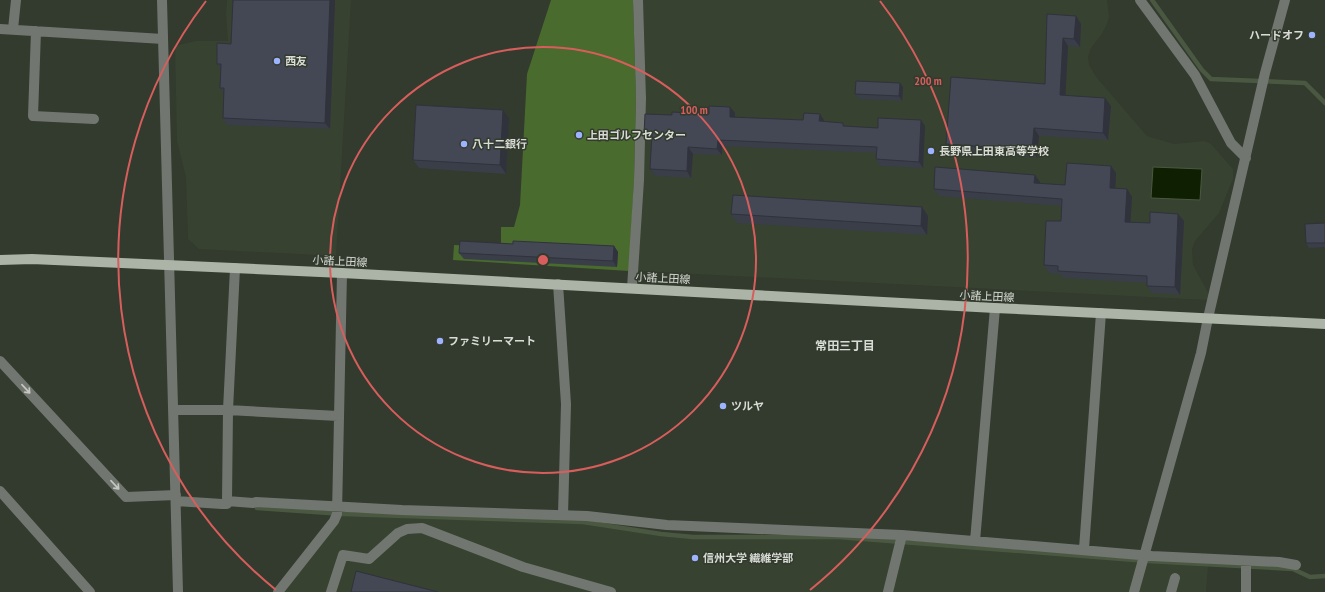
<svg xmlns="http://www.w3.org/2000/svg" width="1325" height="592" font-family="'PT Sans Narrow','Noto Sans JP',sans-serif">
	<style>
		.built { fill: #374230 }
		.green { fill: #496b2e }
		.water { fill: #0e2001; stroke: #4b5841 }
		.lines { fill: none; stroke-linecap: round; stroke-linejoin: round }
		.stream { stroke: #4b5841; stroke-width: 4.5 }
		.minor { stroke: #727670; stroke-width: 10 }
		.major { stroke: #acb3a7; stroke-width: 10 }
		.wall { fill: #3a3e49 }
		.shaded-wall { fill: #30323c }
		.building { fill: #444855; stroke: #30323c }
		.oneway { stroke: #c4c8c1 }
		.ring { fill: none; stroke: #d75e5c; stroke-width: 2 }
		.poi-dot { fill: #9eb3fd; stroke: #333a2e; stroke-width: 1.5 }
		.labels { text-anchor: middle; stroke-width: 3; stroke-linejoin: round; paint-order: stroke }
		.poi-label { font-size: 11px; font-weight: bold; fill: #d8dcd5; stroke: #333a2e; text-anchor: start }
		.street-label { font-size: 11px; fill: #d8dcd5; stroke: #333a2e }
		.neighbourhood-label { font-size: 12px; font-weight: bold; fill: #d8dcd5; stroke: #333a2e }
		.centre { fill: #d75e5c; stroke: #333a2e; stroke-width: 2 }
		.ring-label { font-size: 12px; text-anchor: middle; font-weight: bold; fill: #d75e5c; stroke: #333a2e; stroke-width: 3; stroke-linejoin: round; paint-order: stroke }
	</style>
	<rect width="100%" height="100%" fill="#333a2e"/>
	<!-- built -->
	<path class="built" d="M 227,0 L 351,0 L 336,256 L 199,249 L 188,239 L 186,177 L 177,141 L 175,46 L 195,41 L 228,41 L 226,13 Z
		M 643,0 L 1107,0 L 1109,16 L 1107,24 L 1102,34 L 1091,48 L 1088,57 L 1089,65 L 1097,78 L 1147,136 L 1174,144 L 1205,141 L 1211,144 L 1233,169 L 1233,179 L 1219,213 L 1195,241 L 1192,249 L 1193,265 L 1209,294 L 1208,300 L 638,271 L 646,99 Z
		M 341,516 L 583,524 L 661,536 L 693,539 L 838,539 L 890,541 L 1025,554 L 1208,566 L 1206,592 L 282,592 Z"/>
	<!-- green -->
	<path class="green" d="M 551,0 L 633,0 L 636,97 L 634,181 L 629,271 L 453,260 L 454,245 L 501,247 L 501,227 L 514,227 L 520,205 L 527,74 Z"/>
	<!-- water -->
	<path class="water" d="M 1153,167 L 1202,169 L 1200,200 L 1151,198 Z"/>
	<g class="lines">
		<!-- stream -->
		<path class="stream" d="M 1152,0 L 1202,70 L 1211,79 L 1305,83 L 1325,103
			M 257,508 L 343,514 L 583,522 L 661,534 L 693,537 L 838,537 L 1148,561 L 1293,569 L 1310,577 L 1325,576"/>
		<!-- minor -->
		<path class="minor" d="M 162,0 L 178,592
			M 1140,0 L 1195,75 L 1231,143 L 1246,158
			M 0,29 L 163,39
			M 13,29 L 16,0
			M 36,31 L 33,116 L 94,119
			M 558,284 L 566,404 L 563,515
			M 632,288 L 639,180 L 641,98 L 638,0
			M 0,361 L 126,497 L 176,495
			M 174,410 L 228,410 L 338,416
			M 0,491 L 90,592
			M 176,501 L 222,504 L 227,504 L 227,501 L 253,503 L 256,502 L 402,510 L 587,516 L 667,525 L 902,535 L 1152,556 L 1279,562 L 1296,565
			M 227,501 L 228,410 L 235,268
			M 975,541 L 995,308
			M 1084,549 L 1101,313
			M 278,592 L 334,521 L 337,514 L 342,273
			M 331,592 L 343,555 L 369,559 L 398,533 L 407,529 L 422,528 L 523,567 L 611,592
			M 888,592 L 902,535
			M 1134,592 L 1201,353 L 1208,318 L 1265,73 L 1285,0
			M 1171,592 L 1175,578
			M 1246,592 L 1246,561"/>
		<!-- major -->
		<path class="major" d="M 0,260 L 32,259 L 342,273 L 995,308 L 1325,324"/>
	</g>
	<!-- wall -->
	<path class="wall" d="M 233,0 L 335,0 L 330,129 L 227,125 L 223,118 L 224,94 L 220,88 L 221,69 L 217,64 L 231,44 Z
		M 1047,14 L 1081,24 L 1080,47 L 1068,46 L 1065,95 L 1111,106 L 1108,140 L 1039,136 L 1037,158 L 951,151 L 946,144 L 1045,84 Z
		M 903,87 L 902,101 L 859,99 L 855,94 Z
		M 730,107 L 735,113 L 735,117 L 803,120 L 824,120 L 824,122 L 843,123 L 846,126 L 878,128 L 921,120 L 925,126 L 923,168 L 880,166 L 876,159 L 876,153 L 722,146 L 722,155 L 693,154 L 691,178 L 655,176 L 650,169 L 652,140 L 648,140 L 644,134 L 672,115 L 709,114 Z
		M 509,119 L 506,174 L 419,168 L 413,160 Z
		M 1111,166 L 1116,173 L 1115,189 L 1132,197 L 1130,222 L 1150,223 L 1178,214 L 1184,221 L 1180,295 L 1152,293 L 1147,286 L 1147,283 L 1063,278 L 1060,274 L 1049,273 L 1044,265 L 1061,221 L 1062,206 L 939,196 L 934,189 L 1040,182 L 1040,183 L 1065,185 Z
		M 922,207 L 928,216 L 927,235 L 737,223 L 731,214 Z
		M 1325,223 L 1325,247 L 1309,248 L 1306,243 Z
		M 513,244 L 614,246 L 618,252 L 617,267 L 464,259 L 459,253 Z"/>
	<!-- shaded-wall -->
	<path class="shaded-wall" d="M 330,0 L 335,0 L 330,129 L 325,123 Z
		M 1076,16 L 1081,24 L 1080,47 L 1074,39 Z
		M 1063,38 L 1068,46 L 1065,103 L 1060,95 Z
		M 900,83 L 903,87 L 902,101 L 899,96 Z
		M 1105,98 L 1111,106 L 1108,140 L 1103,133 Z
		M 730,107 L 735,113 L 734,123 L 730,117 Z
		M 503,110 L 509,119 L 506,174 L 500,165 Z
		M 820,114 L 824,120 L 824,128 L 819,121 Z
		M 921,120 L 925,126 L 923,168 L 919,162 Z
		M 1034,128 L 1039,136 L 1037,158 L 1032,150 Z
		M 718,140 L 722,146 L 722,155 L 717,149 Z
		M 688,147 L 693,154 L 691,178 L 687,171 Z
		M 1111,166 L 1116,173 L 1115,196 L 1110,188 Z
		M 1035,175 L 1040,182 L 1039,191 L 1034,183 Z
		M 1127,189 L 1132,197 L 1130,229 L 1125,222 Z
		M 922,207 L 928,216 L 927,235 L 921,226 Z
		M 1178,214 L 1184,221 L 1180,295 L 1175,287 Z
		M 614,246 L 618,252 L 617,267 L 613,261 Z"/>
	<!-- building -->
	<path class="building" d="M 233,0 L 330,0 L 325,123 L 223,118 L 224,88 L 220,88 L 221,64 L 217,64 L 217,43 L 231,44 Z
		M 1047,14 L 1076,16 L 1074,39 L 1063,38 L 1060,95 L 1105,98 L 1103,133 L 1034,128 L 1032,150 L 946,144 L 951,77 L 1045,84 Z
		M 856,81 L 900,83 L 899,96 L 855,94 Z
		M 416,105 L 503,110 L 500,165 L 413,160 Z
		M 709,106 L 730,107 L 730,117 L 803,120 L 804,113 L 820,114 L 819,121 L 843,123 L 843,126 L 878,128 L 878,118 L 921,120 L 919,162 L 876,159 L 877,147 L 718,140 L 717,149 L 688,147 L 687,171 L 650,169 L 652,134 L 644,134 L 645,114 L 672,115 L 672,112 L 709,114 Z
		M 1067,163 L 1111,166 L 1110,188 L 1127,189 L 1125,222 L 1150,223 L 1150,212 L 1178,214 L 1175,287 L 1147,286 L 1147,276 L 1058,271 L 1058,266 L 1044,265 L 1046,221 L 1061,221 L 1062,199 L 934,189 L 935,167 L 1035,175 L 1034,183 L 1065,185 Z
		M 733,195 L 922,207 L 921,226 L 731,214 Z
		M 1325,223 L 1325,243 L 1306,243 L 1305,224 Z
		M 460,241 L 513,244 L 513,241 L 614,246 L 613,261 L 459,253 Z
		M 356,571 L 438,592 L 351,592 Z"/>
	<!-- one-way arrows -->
	<defs><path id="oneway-shaft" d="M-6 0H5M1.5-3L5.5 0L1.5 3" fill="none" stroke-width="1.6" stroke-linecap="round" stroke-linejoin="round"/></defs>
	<g class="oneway">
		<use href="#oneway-shaft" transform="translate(26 389) rotate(47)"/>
		<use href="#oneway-shaft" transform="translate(115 485) rotate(47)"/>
	</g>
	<!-- distance rings -->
	<g class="ring">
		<circle cx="543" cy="260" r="213"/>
		<path d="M276 590A425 425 0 0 1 206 1M880 1A425 425 0 0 1 810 590"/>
	</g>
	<!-- markers -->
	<g class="poi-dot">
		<circle cx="1312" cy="35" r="4"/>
		<circle cx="277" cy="61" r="4"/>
		<circle cx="579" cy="135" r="4"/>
		<circle cx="464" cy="144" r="4"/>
		<circle cx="931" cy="151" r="4"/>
		<circle cx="440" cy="341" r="4"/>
		<circle cx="723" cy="406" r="4"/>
		<circle cx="695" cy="558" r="4"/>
	</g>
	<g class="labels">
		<!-- poi labels -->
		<g class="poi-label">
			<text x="1304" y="39" text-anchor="end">ハードオフ</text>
			<text x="285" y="65">西友</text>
			<text x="587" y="139">上田ゴルフセンター</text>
			<text x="472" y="148">八十二銀行</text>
			<text x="939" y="155">長野県上田東高等学校</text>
			<text x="448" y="345">ファミリーマート</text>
			<text x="731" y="410">ツルヤ</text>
			<text x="703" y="562">信州大学 繊維学部</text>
		</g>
		<!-- street labels -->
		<g class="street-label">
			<text transform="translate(340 261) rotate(3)" y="4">小諸上田線</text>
			<text transform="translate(663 278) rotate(3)" y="4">小諸上田線</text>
			<text transform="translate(987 296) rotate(3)" y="4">小諸上田線</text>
		</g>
		<!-- neighbourhood labels -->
		<g class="neighbourhood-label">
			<text x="845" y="350">常田三丁目</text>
		</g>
	</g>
	<circle cx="543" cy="260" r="6" class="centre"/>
	<g class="ring-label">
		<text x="928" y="85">200 m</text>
		<text x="694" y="114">100 m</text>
	</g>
</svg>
